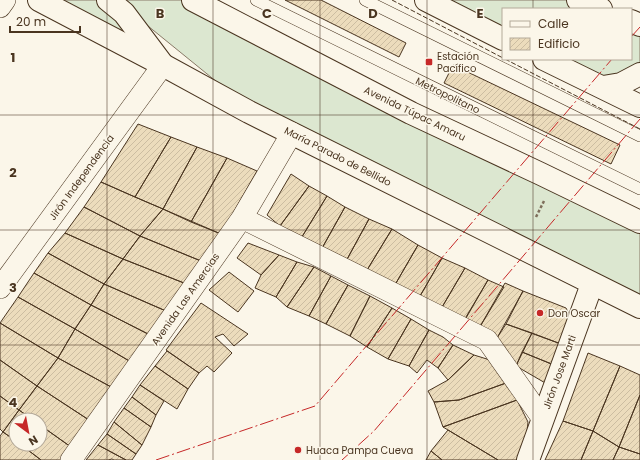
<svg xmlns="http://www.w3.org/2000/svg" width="640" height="460" font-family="Poppins,sans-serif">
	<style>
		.grass { fill: #dce7d0; stroke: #887966 }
		.building { fill: url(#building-hatch); stroke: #4a3520 }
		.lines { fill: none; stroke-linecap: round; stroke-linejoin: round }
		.service-casing { stroke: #4a3520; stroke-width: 12 }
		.minor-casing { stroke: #4a3520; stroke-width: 22 }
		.tertiary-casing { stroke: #4a3520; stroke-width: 24 }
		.secondary-casing { stroke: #4a3520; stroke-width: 24 }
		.primary-casing { stroke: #4a3520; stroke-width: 24 }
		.path { stroke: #7f6f5c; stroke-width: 2.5; stroke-dasharray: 3 2; stroke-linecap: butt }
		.service { stroke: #fbf6e9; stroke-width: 11 }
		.minor { stroke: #fbf6e9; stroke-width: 21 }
		.tertiary { stroke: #fbf6e9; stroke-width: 22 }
		.secondary { stroke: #fbf6e9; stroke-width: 22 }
		.primary { stroke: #fbf6e9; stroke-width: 22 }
		.fence { stroke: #4a3520; stroke-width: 1; stroke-dasharray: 5 2; stroke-linecap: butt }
		.power { stroke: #c62828; stroke-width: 1; stroke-dasharray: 14 3 2 3; stroke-linecap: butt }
		.grid { fill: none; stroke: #4a3520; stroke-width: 1; stroke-opacity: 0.55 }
		.poi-dot { fill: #c62828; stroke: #fbf6e9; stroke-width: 1.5 }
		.labels { text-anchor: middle; stroke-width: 3; stroke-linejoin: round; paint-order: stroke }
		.poi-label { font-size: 10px; fill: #4a3520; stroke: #fbf6e9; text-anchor: start }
		.street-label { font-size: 10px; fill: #4a3520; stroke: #fbf6e9 }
		.grid-label { font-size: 13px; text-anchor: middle; font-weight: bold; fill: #4a3520; stroke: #fbf6e9; stroke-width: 3; stroke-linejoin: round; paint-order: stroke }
	</style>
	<defs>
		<pattern id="building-hatch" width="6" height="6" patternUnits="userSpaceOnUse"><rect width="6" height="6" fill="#ecdcbc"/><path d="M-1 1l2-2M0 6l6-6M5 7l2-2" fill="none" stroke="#ccbda1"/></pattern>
	</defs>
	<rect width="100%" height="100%" fill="#fbf6e9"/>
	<!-- grass -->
	<path class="grass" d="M 47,0 L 101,0 L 201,82 Z
		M 116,0 L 185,0 L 640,226 L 640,301 L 249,108 Z
		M 435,0 L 567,0 L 591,9 L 503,9 L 503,33 Z
		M 631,25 L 640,28 L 640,70 L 603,83 L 555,59 L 631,59 Z"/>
	<!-- building -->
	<path class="building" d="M 285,0 L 321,0 L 406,43 L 399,57 Z
		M 453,65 L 620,145 L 611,164 L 444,83 Z
		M 138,124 L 171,137 L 135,197 L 101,182 Z
		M 171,137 L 197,147 L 163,209 L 135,197 Z
		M 197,147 L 227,158 L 191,222 L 163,209 Z
		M 227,158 L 257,171 L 221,234 L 191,222 Z
		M 291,174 L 309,186 L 280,226 L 267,215 Z
		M 101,182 L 135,197 L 163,209 L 140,236 L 84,207 Z
		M 309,186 L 327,196 L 300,240 L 280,226 Z
		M 327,196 L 345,207 L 321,250 L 300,240 Z
		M 84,207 L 140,236 L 123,259 L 65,233 Z
		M 345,207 L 369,219 L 345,263 L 321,250 Z
		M 163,209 L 221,234 L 201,261 L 140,236 Z
		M 369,219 L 392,229 L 364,275 L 345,263 Z
		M 392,229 L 418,245 L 392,290 L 364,275 Z
		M 65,233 L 123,259 L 104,284 L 48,253 Z
		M 140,236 L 201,261 L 184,283 L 123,259 Z
		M 248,243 L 279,255 L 261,275 L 237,258 Z
		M 418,245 L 442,258 L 416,303 L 392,290 Z
		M 48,253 L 104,284 L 91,305 L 34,273 Z
		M 279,255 L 297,262 L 276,297 L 255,288 L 261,275 Z
		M 442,258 L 465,268 L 438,314 L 416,303 Z
		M 123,259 L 184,283 L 166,311 L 104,284 Z
		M 297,262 L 314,267 L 287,307 L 276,297 Z
		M 314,267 L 331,276 L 309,316 L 287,307 Z
		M 465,268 L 488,280 L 462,325 L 438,314 Z
		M 229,272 L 254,291 L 238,312 L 209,290 Z
		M 34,273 L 91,305 L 75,329 L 18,297 Z
		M 331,276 L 348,285 L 326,324 L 309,316 Z
		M 488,280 L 504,287 L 478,330 L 463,322 Z
		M 505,283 L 523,291 L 497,338 L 478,330 Z
		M 104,284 L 166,311 L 150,335 L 91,305 Z
		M 348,285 L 370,296 L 350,336 L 326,324 Z
		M 523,291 L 566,308 L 571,318 L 561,344 L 506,324 Z
		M 370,296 L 392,308 L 367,347 L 350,336 Z
		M 18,297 L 75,329 L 58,358 L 0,323 Z
		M 201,303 L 248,334 L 234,346 L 223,334 L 215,337 L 232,353 L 214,372 L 207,366 L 199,373 L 166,350 Z
		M 91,305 L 150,335 L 131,362 L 75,329 Z
		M 392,308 L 411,319 L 388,359 L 367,347 Z
		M 411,319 L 429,330 L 409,366 L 388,359 Z
		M 0,323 L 58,358 L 37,386 L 0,360 Z
		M 506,324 L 532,333 L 516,366 L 497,338 Z
		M 75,329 L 131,362 L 113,388 L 58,358 Z
		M 429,330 L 443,337 L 453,345 L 438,368 L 427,360 L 417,373 L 409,366 Z
		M 532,333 L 561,344 L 554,365 L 522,352 Z
		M 453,345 L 474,355 L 448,380 L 438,368 Z
		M 167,351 L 199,373 L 188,389 L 155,366 Z
		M 522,352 L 554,365 L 547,384 L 516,366 Z
		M 588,353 L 620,366 L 593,431 L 563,421 Z
		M 474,355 L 490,360 L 506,383 L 459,400 L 434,402 L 428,391 L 448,380 Z
		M 58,358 L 113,388 L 89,420 L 37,386 Z
		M 0,360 L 37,386 L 19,410 L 0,396 Z
		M 155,366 L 188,389 L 177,409 L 140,385 Z
		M 620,366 L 640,375 L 640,395 L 619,447 L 593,431 Z
		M 506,383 L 517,400 L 443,427 L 434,402 L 459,400 Z
		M 140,385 L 164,401 L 156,415 L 132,397 Z
		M 37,386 L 89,420 L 71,447 L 40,425 L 40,420 L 33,420 L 19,410 Z
		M 640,395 L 640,454 L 619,447 Z
		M 0,396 L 19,410 L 3,432 L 0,429 Z
		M 132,397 L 156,415 L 151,427 L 124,408 Z
		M 517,400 L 528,422 L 525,453 L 522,460 L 498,460 L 443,427 Z
		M 124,408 L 151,427 L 142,445 L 114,422 Z
		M 19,410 L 33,420 L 16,420 L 16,441 L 3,432 Z
		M 563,421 L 593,431 L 581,460 L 545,460 Z
		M 114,422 L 142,445 L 136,454 L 107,434 Z
		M 40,425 L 71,447 L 62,460 L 41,460 L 20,444 L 40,444 Z
		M 448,430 L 498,460 L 442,460 L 431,451 Z
		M 593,431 L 619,447 L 613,460 L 581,460 Z
		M 3,432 L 16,441 L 16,444 L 20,444 L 41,460 L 0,460 L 0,436 Z
		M 107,434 L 136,454 L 132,460 L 126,460 L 98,445 Z
		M 98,445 L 126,460 L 114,460 L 112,459 L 108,460 L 86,460 Z
		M 619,447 L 640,454 L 640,460 L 613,460 Z
		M 431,451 L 442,460 L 426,460 Z"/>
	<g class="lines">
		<!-- service casing -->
		<g class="service-casing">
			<path id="service" d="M 256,0 L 640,189
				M 365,0 L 640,136"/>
		</g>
		<!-- minor casing -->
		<g class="minor-casing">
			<path id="minor" d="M 0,7 L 5,0
				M 242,218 L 487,340 L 542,418
				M 0,288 L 163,65
				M 71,460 L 242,218 L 292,133"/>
		</g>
		<!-- tertiary casing -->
		<g class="tertiary-casing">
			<path id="tertiary" d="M 39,0 L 163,65 L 249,112 L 640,307
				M 578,0 L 601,9
				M 631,21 L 640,25
				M 528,460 L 592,284"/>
		</g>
		<!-- secondary casing -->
		<g class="secondary-casing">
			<path id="secondary" d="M 603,87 L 621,84 L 640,74"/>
		</g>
		<!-- primary casing -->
		<g class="primary-casing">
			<path id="primary" d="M 108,0 L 124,13 L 163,65
				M 193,0 L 411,113 L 541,174 L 640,222
				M 426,0 L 503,39
				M 544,59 L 640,106"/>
		</g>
		<!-- path -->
		<path class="path" d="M 536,217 L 544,201"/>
		<!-- service -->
		<use href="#service" class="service"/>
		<!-- minor -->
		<use href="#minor" class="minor"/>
		<!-- tertiary -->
		<use href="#tertiary" class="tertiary"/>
		<!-- secondary -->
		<use href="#secondary" class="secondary"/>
		<!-- primary -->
		<use href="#primary" class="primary"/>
		<!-- fence -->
		<path class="fence" d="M 392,0 L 503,58
			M 505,59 L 640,129"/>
		<!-- power -->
		<path class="power" d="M 631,37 L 640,27
			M 156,460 L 315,406 L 612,59
			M 342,460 L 374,431 L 640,119"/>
	</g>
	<!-- grid -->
	<path class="grid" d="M 107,0 L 107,460M 213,0 L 213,460M 320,0 L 320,460M 427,0 L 427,460M 533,0 L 533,9M 533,59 L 533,460M 0,115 L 640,115M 0,230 L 640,230M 0,345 L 640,345"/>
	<!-- markers -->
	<g class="poi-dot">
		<rect x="425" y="58" width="8" height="8" rx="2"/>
		<circle cx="540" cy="313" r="4"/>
		<circle cx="298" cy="450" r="4"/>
	</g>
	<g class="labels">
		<!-- poi labels -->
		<g class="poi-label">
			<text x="437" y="60">Estación<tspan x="437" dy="12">Pacífico</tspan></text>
			<text x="548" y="317">Don Oscar</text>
			<text x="306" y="454">Huaca Pampa Cueva</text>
		</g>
		<!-- street labels -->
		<g class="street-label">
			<text transform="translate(448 95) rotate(26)" y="4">Metropolitano</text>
			<text transform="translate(415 113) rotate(26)" y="4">Avenida Túpac Amaru</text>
			<text transform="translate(338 156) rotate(27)" y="4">María Parado de Bellido</text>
			<text transform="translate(81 177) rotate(-54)" y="4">Jirón Independencia</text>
			<text transform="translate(185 299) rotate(-55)" y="4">Avenida Las Amercias</text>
			<text transform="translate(559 372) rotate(-70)" y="4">Jirón Jose Marti</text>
		</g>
	</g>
	<g class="grid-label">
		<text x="160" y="18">B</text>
		<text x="267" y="18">C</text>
		<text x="373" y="18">D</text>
		<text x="480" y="18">E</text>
		<text x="13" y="62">1</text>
		<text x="13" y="177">2</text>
		<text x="13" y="292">3</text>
		<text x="13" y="407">4</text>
	</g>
	<!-- legend -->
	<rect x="502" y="8" width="130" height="52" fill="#fbf6e9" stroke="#b4a999"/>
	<rect x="510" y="21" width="20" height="6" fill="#fbf6e9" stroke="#b4a999"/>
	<text x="538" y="28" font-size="12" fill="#4a3520">Calle</text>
	<rect x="510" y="38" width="20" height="12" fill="url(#building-hatch)" stroke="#b4a999"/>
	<text x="538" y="48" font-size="12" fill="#4a3520">Edificio</text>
	<!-- north arrow -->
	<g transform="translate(28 432) rotate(148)"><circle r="19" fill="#fbf6e9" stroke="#b4a999"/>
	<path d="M0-3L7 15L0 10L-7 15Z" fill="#c62828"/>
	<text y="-6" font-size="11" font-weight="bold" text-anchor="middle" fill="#4a3520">N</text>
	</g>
	<!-- scale -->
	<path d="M10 26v6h70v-6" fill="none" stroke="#4a3520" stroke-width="2"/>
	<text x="16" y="26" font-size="12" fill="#4a3520" stroke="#fbf6e9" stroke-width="3" paint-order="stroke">20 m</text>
</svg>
